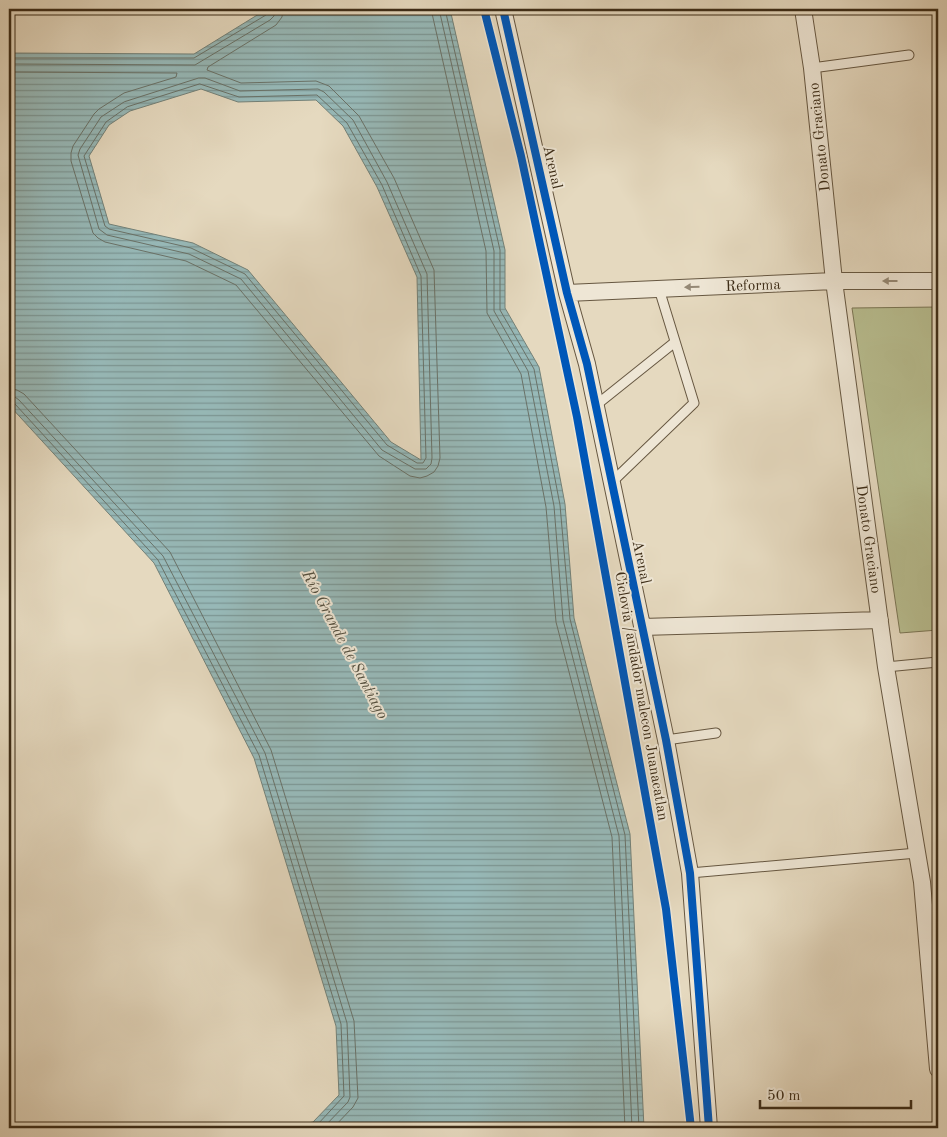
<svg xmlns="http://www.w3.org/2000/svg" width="947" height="1137" font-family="'Old Standard TT',serif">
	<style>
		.pitch { fill: #b8be90; stroke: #7a7554 }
		.water { fill: url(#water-rules); stroke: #738178; fill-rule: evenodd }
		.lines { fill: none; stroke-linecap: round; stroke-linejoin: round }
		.shore { stroke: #6a7268; stroke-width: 1 }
		.service-casing { stroke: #665741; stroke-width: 11 }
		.minor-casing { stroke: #665741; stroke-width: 18 }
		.service { stroke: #eee6d5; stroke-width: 9 }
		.minor { stroke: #eee6d5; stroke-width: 16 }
		.cycleway-casing { stroke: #eee6d5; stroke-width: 11 }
		.cycleway { stroke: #0057b8; stroke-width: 8 }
		.oneway { fill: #958976 }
		.labels { text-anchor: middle; stroke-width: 4; stroke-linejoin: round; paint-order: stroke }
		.street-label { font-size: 15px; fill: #3c2c17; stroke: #eee6d5 }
		.water-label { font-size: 16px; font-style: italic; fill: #534f3f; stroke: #eee6d5 }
	</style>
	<defs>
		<pattern id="water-rules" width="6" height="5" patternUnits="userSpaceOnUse" patternTransform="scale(1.25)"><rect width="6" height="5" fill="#97b9b8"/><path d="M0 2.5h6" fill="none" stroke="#7c9795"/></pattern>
	</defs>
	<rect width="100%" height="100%" fill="#e5d9bf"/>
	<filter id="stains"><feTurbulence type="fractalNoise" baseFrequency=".004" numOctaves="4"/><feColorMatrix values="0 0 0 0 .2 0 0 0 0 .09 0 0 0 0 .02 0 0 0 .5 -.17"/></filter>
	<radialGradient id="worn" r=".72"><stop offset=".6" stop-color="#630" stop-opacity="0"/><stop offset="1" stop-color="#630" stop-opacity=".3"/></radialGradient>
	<!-- pitch -->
	<path class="pitch" d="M 938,307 L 938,630 L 900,633 L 852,308 Z"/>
	<!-- water -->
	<path class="water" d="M 267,9 L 450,9 L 505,250 L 505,308 L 539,367 L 565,504 L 574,618 L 630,834 L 644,1128 L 279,1128 L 313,1122 L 339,1095 L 336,1026 L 254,758 L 154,563 L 9,405 L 9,53 L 194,54 ZM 201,89 L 238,102 L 316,100 L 343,126 L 377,187 L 417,277 L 421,460 L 391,442 L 248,270 L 193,243 L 109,224 L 89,156 L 109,125 L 130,111 Z"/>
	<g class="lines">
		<!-- shore -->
		<path class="shore" d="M 431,9 L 486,251 L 487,313 L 521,374 L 546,507 L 556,622 L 612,837 L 625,1128
			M 439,9 L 494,251 L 494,311 L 528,371 L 554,506 L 563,620 L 619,836 L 632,1128
			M 445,9 L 500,250 L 500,310 L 534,369 L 560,505 L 570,619 L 625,835 L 639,1128
			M 9,58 L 194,58 L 266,15 L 269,9
			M 9,64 L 195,65 L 270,20 L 274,16 L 275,9
			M 9,72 L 177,73 L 176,77 L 124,93 L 99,109 L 94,114 L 73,146 L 71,153 L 71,161 L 93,233 L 98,238 L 105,242 L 186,261 L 236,285 L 379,456 L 410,476 L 420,478 L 427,476 L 434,472 L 438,466 L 440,458 L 434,270 L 394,178 L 359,116 L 329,86 L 316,81 L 241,83 L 207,70 L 208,67 L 276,25 L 282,17 L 283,9
			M 199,78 L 205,78 L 240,91 L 318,89 L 324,92 L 353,120 L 387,182 L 427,274 L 432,458 L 431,464 L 426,469 L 415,469 L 382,450 L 241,279 L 189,254 L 107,235 L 99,229 L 78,155 L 80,149 L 101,117 L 124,102 Z
			M 200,84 L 239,97 L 317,95 L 347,123 L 382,185 L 421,276 L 426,458 L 423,463 L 417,463 L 387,445 L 245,274 L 191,248 L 109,229 L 105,226 L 84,156 L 106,122 L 127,107 Z
			M 9,388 L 17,390 L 24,394 L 170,552 L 271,750 L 354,1021 L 358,1098 L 353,1107 L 333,1128
			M 9,396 L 15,397 L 19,400 L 163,556 L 265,753 L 347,1023 L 350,1097 L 348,1102 L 323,1128
			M 9,402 L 15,404 L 158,560 L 259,755 L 341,1024 L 344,1096 L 317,1125 L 306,1128"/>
		<!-- service casing -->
		<g class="service-casing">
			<path id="service" d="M 812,68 L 909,55
				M 595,406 L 675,342
				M 612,482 L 694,403 L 659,289
				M 886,667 L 938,662
				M 666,740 L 716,733
				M 690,873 L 917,853"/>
		</g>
		<!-- minor casing -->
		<g class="minor-casing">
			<path id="minor" d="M 503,9 L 567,293 L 587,364 L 666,740 L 690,873 L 709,1128
				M 803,9 L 812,68 L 834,281 L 886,667 L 922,882 L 938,1069
				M 567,293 L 834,281 L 938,281
				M 642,627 L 880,620"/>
		</g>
		<!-- service -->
		<use href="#service" class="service"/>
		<!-- minor -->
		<use href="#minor" class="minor"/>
		<!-- cycleway casing -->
		<g class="cycleway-casing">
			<path id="cycleway" d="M 484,9 L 521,156 L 577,417 L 666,909 L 691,1128
				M 503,9 L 567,293 L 587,364 L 666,740 L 690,873 L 709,1128"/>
		</g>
		<!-- cycleway -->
		<use href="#cycleway" class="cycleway"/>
	</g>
	<!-- one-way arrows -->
	<defs><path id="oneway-solid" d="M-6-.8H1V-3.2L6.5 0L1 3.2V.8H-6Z" transform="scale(1.25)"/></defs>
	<g class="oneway">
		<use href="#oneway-solid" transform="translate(890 281) rotate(180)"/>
		<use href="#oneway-solid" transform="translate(692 287) rotate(178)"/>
	</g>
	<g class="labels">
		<!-- street labels -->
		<g class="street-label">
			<text transform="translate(819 137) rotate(-96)" y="5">Donato Graciano</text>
			<text transform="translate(553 167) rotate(77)" y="5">Arenal</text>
			<text transform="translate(753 285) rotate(-2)" y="5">Reforma</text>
			<text transform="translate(869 539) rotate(82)" y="5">Donato Graciano</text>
			<text transform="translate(642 562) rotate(78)" y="5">Arenal</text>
			<text transform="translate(642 696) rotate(80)" y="5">Ciclovia /andador malecon Juanacatlan</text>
		</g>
		<!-- water labels -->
		<g class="water-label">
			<text transform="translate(346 644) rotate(62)" y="6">Río Grande de Santiago</text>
		</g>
	</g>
	<!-- margin -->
	<rect width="947" height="1137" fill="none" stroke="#e5d9bf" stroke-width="30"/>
	<rect x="10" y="10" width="927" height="1117" fill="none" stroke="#3c2c17" stroke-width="2.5"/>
	<rect x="15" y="15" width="917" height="1107" fill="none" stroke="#3c2c17"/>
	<!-- scale -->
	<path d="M760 1100v8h151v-8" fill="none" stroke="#3c2c17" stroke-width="2.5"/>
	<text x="767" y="1100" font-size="15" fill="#3c2c17" stroke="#eee6d5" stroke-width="4" paint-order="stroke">50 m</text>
	<rect width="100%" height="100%" filter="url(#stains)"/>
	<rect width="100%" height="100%" fill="url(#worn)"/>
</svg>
